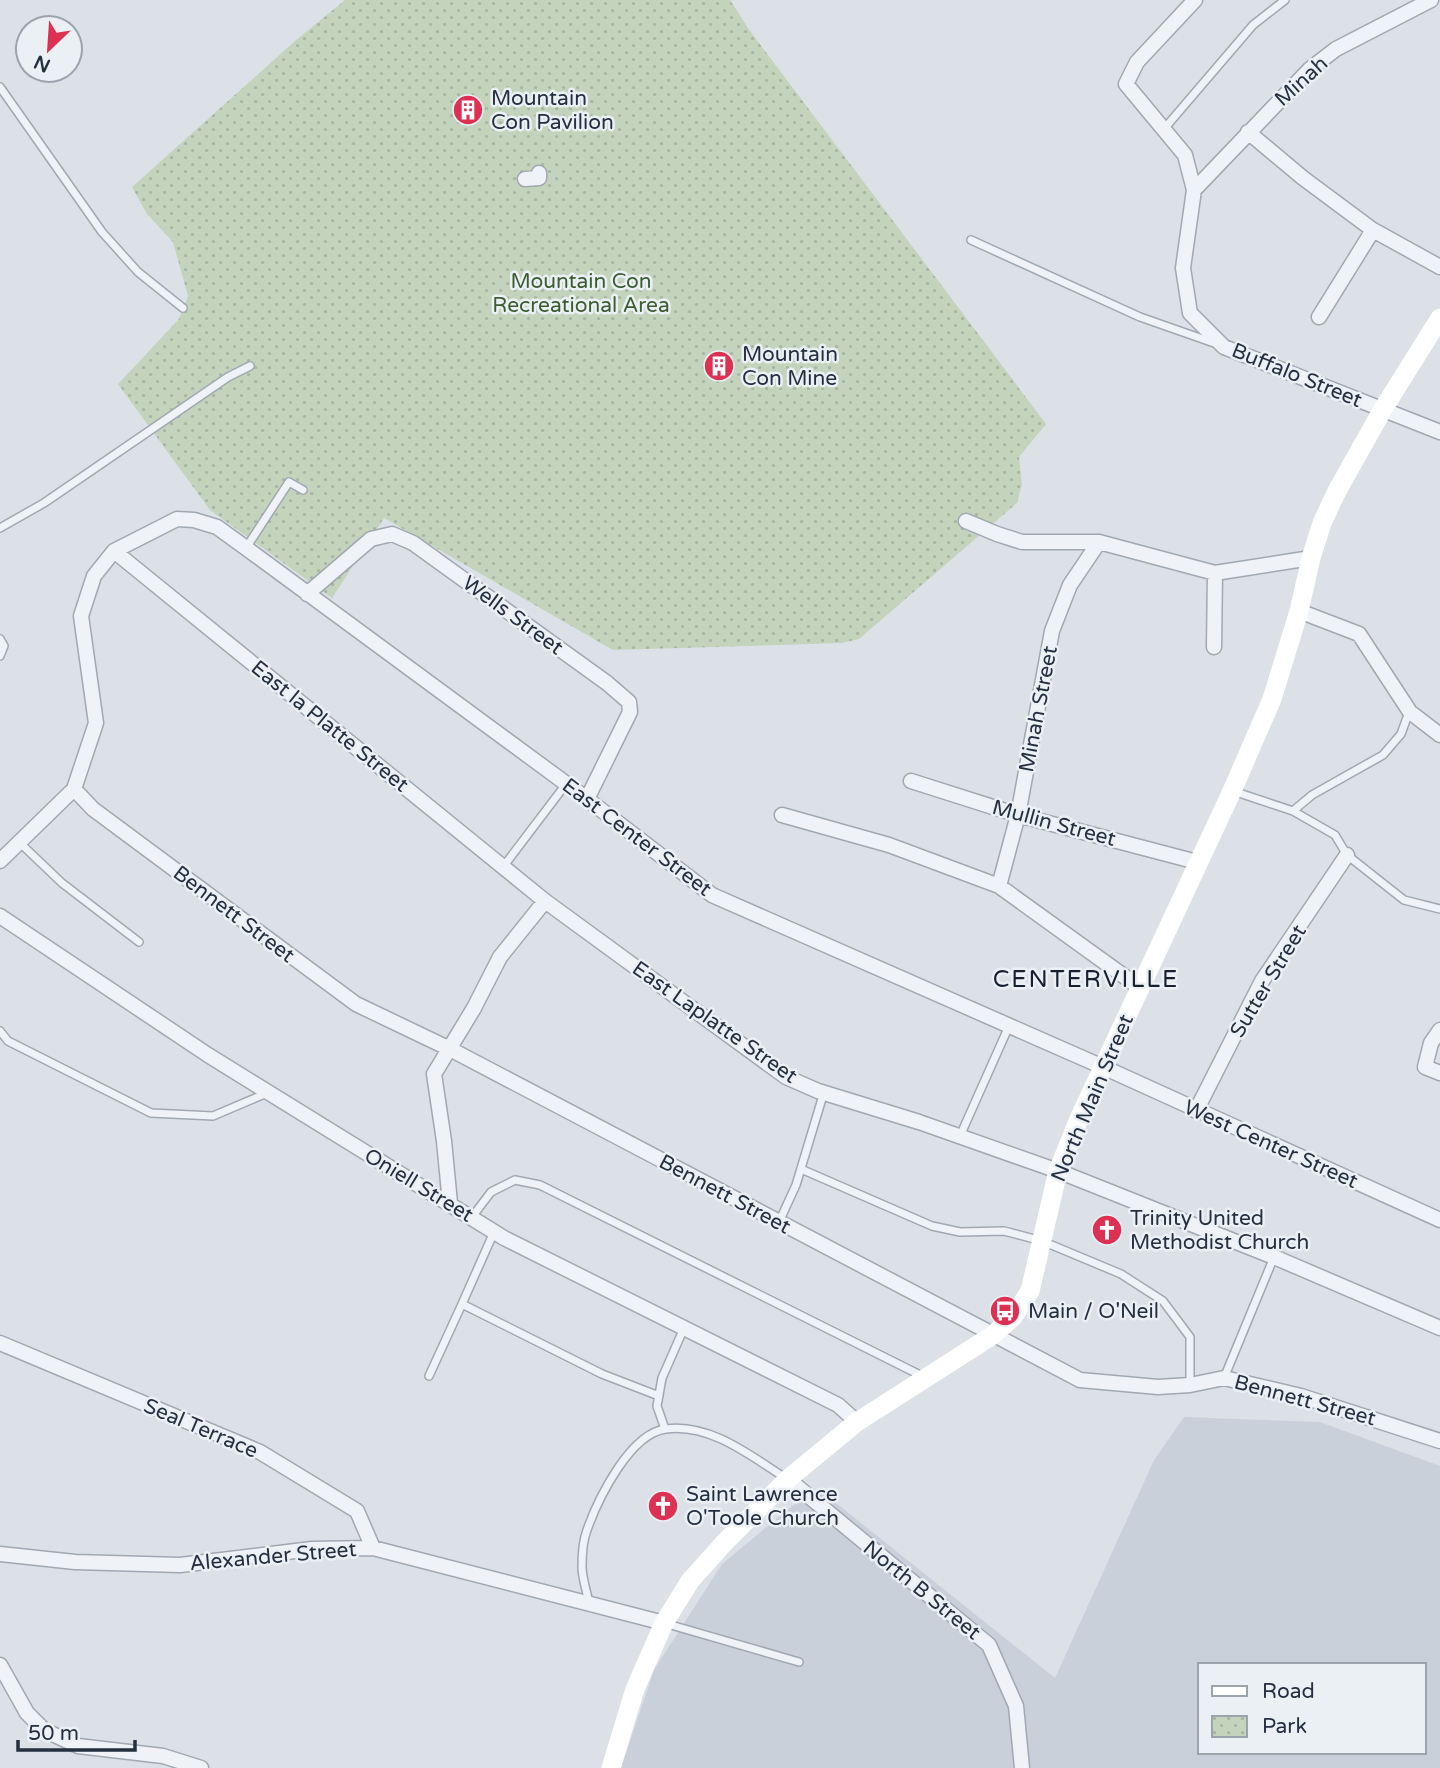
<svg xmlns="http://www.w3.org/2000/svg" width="1440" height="1768" font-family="'Varela Round',sans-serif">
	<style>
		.built { fill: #c9d0da; fill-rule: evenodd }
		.park { fill: url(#park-dots) }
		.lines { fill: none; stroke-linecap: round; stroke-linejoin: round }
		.lane-casing { stroke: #a1a8b2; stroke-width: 10 }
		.street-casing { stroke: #a1a8b2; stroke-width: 17 }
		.lane { stroke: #eff2f6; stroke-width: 7 }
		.street { stroke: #eff2f6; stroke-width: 14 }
		.secondary { stroke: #fff; stroke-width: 19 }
		.labels { text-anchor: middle; stroke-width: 5; stroke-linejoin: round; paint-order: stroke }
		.street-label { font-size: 21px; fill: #242f40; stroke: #ebf0f5 }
		.poi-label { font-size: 21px; fill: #242f40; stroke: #ebf0f5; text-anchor: start }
		.park-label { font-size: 21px; fill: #3b5d30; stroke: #ebf0f5 }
		.quarter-label { font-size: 24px; letter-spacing: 2px; fill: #162030; stroke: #ebf0f5 }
	</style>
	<defs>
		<pattern id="park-dots" width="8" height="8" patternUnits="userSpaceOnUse" patternTransform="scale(1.75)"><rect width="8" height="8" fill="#c3d3bc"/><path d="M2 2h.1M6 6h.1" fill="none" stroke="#a7b5a3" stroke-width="1.8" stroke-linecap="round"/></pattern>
	</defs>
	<rect width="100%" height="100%" fill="#dce1e8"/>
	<!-- built -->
	<path class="built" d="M 1184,1417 L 1320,1422 L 1440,1466 L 1440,1768 L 621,1768 L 654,1670 L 722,1564 L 792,1506 L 821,1491 L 1055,1678 L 1154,1460 ZM 1200,1665 L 1424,1665 L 1424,1752 L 1200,1752 Z"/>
	<!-- park -->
	<path class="park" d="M 345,0 L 730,0 L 750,31 L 1046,424 L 1019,457 L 1022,484 L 1017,503 L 859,639 L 842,643 L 613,650 L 384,518 L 332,598 L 210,510 L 118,384 L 179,319 L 188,296 L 173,242 L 147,214 L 132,187 L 295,41 Z"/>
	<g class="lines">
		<!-- lane casing -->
		<g class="lane-casing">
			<path id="lane" d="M 0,87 L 102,232 L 138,272 L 183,308
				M 1164,129 L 1253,25 L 1285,0
				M 971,240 L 1140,317 L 1217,344
				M 0,528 L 44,503 L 228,377 L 250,366
				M 246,548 L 289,482 L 303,490
				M 0,639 L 4,646 L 0,656
				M 1233,791 L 1293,811 L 1335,835 L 1347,855 L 1404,900 L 1440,909
				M 1293,811 L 1312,795 L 1383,755 L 1401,734 L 1409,712
				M 19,842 L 62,883 L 139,942
				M 503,867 L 566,784
				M 0,1031 L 8,1041 L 151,1113 L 213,1116 L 267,1093
				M 960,1136 L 1009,1026
				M 801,1169 L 932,1226 L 960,1232 L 1004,1231 L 1042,1241 L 1121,1274 L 1163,1301 L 1190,1337 L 1190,1384
				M 472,1217 L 491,1192 L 515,1180 L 540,1185 L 924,1377
				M 779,1222 L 796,1185 L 824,1092
				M 494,1232 L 462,1304 L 602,1374 L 659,1396
				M 429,1376 L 462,1304
				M 1224,1378 L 1274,1257
				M 665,1429 L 657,1406 L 662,1378 L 684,1328
				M 589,1603 C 587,1592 582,1578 582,1567 C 582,1556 583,1540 587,1530 C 598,1499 630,1433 666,1429 C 711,1423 752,1457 787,1479
				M 664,1623 L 799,1662"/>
		</g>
		<!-- street casing -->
		<g class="street-casing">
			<path id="street" d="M 1195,0 L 1137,62 L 1126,84 L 1185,155 L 1194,190 L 1183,268 L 1190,313 L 1224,347 L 1440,432
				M 1248,132 L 1303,178 L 1373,230 L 1440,267
				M 525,179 L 539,178 L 539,173
				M 1194,190 L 1310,69 L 1336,49 L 1431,0
				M 1319,317 L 1373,230
				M 966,521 L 997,534 L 1022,542 L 1099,542 L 1215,573 L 1311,558
				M 114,551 L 545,901 L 786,1077 L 818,1091 L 919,1122 L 1058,1171 L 1274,1257 L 1440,1328
				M 307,594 L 371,539 L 392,534 L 413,543 L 607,683 L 629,702 L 630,712 L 587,799
				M 1299,611 L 1359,634 L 1410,712 L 1440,735
				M 1214,647 L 1215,573
				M 911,781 L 1018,815 L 1197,862
				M 74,789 L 93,809 L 356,1004 L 450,1049 L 1080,1380 L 1158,1387 L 1190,1385 L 1224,1378 L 1301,1396 L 1440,1441
				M 782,815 L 889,845 L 999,886 L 1139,987
				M 0,861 L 74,789 L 96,723 L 81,616 L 94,576 L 114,551 L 177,519 L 194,520 L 217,527 L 246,548 L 587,799 L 712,895 L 1103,1067 L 1440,1220
				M 999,886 L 1018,815 L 1052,631 L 1070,585 L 1099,542
				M 0,916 L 208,1055 L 504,1238 L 838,1405 L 857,1422
				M 1440,1030 L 1431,1043 L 1425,1067 L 1440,1073
				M 1196,1111 L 1262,981 L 1347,855
				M 450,1203 L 444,1141 L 434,1074 L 474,1008 L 500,957 L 545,901
				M 0,1343 L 260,1452 L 357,1511 L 373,1548
				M 788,1479 L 989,1645 L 1016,1706 L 1022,1768
				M 0,1554 L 75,1562 L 180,1565 L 312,1549 L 373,1548 L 664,1623
				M 0,1665 L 27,1713 L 44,1730 L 78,1746 L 163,1756 L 201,1768"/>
		</g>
		<!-- lane -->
		<use href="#lane" class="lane"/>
		<!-- street -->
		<use href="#street" class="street"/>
		<!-- secondary -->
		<path class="secondary" d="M 611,1768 L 635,1689 L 664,1623 L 690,1581 L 724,1543 L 788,1479 L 857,1422 L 993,1335 L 1013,1317 L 1030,1291 L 1058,1171 L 1078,1121 L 1232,791 L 1272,699 L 1299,611 L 1311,558 L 1322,523 L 1337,491 L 1383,409 L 1440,318"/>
	</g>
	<!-- icons -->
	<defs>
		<g id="building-disc" transform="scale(1.575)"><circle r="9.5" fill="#dd3154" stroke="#ebf0f5"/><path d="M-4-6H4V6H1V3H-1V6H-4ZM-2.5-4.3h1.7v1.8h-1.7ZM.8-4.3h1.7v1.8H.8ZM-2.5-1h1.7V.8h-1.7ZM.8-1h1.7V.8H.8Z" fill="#fff"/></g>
		<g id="church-disc" transform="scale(1.575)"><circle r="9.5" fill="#dd3154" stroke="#ebf0f5"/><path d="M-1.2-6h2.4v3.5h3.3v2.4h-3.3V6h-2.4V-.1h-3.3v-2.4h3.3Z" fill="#fff"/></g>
		<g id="bus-disc" transform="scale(1.575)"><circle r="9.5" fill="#dd3154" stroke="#ebf0f5"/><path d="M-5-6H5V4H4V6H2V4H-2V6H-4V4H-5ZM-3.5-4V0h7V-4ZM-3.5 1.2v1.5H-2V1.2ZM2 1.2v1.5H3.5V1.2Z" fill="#fff"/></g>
	</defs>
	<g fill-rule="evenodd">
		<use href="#building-disc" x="468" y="110"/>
		<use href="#building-disc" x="719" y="366"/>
		<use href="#church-disc" x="1107" y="1230"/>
		<use href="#bus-disc" x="1005" y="1311"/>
		<use href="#church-disc" x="663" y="1506"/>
	</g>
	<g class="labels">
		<!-- street labels -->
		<g class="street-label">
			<text transform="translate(1301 81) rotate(-42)" y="7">Minah</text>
			<text transform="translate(1297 375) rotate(22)" y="7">Buffalo Street</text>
			<text transform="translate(513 615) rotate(36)" y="7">Wells Street</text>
			<text transform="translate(1038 709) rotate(-79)" y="7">Minah Street</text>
			<text transform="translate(330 726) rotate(39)" y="7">East la Platte Street</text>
			<text transform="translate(1054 823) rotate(15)" y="7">Mullin Street</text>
			<text transform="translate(637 837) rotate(37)" y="7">East Center Street</text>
			<text transform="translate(234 914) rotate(37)" y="7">Bennett Street</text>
			<text transform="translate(1268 981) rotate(-59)" y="7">Sutter Street</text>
			<text transform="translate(715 1022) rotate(35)" y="7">East Laplatte Street</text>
			<text transform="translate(1092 1098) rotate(-67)" y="7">North Main Street</text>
			<text transform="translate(1271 1144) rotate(24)" y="7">West Center Street</text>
			<text transform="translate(419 1185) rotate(31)" y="7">Oniell Street</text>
			<text transform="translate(725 1194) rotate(28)" y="7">Bennett Street</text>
			<text transform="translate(1305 1400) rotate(15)" y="7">Bennett Street</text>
			<text transform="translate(201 1428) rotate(23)" y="7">Seal Terrace</text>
			<text transform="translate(273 1556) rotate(-5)" y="7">Alexander Street</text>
			<text transform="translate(922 1590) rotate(39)" y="7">North B Street</text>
		</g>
		<!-- poi labels -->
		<g class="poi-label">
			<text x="491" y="105">Mountain<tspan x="491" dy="24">Con Pavilion</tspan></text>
			<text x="742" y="361">Mountain<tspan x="742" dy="24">Con Mine</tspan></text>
			<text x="1130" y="1225">Trinity United<tspan x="1130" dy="24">Methodist Church</tspan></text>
			<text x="1028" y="1318">Main / O'Neil</text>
			<text x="686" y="1501">Saint Lawrence<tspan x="686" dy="24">O'Toole Church</tspan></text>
		</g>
		<!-- park labels -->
		<g class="park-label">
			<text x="581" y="288">Mountain Con<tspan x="581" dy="24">Recreational Area</tspan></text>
		</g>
		<!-- quarter labels -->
		<g class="quarter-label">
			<text x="1086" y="987">CENTERVILLE</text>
		</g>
	</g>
	<!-- legend -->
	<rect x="1198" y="1663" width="228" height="91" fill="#ebf0f5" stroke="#9ba3ad" stroke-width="2"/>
	<rect x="1212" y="1686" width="35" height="10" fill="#ffffff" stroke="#9ba3ad" stroke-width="2"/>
	<text x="1262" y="1698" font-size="21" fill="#242f40">Road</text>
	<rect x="1212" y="1716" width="35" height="21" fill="url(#park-dots)" stroke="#9ba3ad" stroke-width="2"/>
	<text x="1262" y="1733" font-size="21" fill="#242f40">Park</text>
	<!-- north arrow -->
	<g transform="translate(49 49) rotate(205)"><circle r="33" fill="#ebf0f5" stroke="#9ba3ad" stroke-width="2"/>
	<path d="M0-5L12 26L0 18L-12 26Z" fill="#dd3154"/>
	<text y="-10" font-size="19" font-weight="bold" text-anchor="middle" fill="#242f40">N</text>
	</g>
	<!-- scale -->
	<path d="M18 1740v10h117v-10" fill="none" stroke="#242f40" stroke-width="3.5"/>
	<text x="28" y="1740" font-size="21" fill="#242f40" stroke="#ebf0f5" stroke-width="5" paint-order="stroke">50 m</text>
</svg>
